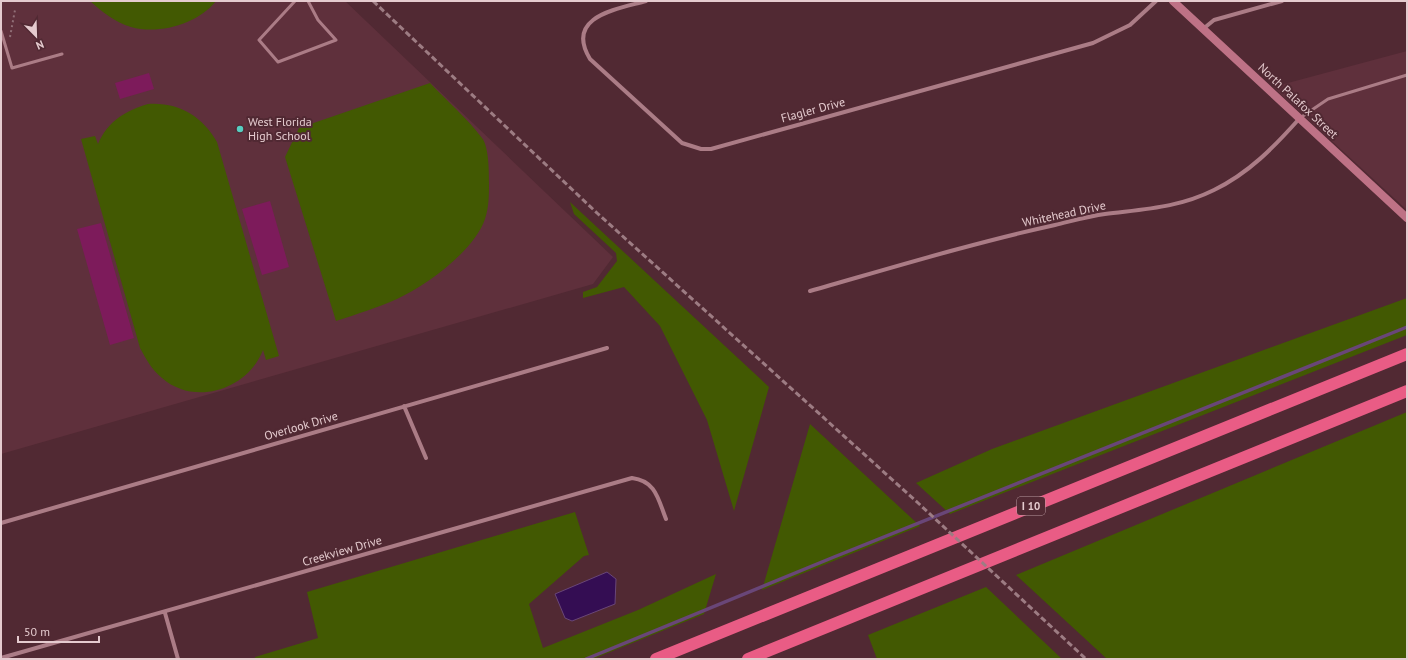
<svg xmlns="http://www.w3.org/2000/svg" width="1408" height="660" font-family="'PT Sans',sans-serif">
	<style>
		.built { fill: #5f303c }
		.green { fill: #425902 }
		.water { fill: #340d53; stroke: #694678 }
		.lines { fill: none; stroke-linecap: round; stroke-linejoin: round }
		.stream { stroke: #694678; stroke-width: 3.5 }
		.building { fill: #7d1b5b }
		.path { stroke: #906e76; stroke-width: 2; stroke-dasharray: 2 3; stroke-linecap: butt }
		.lane { stroke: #ab7c86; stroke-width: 3 }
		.street { stroke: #ab7c86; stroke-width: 4 }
		.secondary { stroke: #be7286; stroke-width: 8 }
		.highway { stroke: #e95c85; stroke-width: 12 }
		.rail { stroke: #9d7c83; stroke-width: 3; stroke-dasharray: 6 3; stroke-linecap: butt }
		.poi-dot { fill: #57cec1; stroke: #512933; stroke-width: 1.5 }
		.labels { text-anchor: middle; stroke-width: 4; stroke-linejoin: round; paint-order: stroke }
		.shield { fill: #512933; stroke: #b99aa0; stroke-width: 1 }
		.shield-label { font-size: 11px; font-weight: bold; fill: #e5cbcf }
		.street-label { font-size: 12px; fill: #e5cbcf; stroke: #512933 }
		.poi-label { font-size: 12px; fill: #e5cbcf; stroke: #512933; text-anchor: start }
	</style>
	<rect width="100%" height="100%" fill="#512933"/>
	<!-- built -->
	<path class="built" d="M 1,1 L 345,1 L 613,257 L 593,284 L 1,454 Z
		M 1407,51 L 1407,210 L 1273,87 Z"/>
	<!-- green -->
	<path class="green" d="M 90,1 L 216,1 C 198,24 159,35 131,27 C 115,22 102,12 90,1 Z
		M 430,83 C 445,99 469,120 482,138 C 489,147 489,172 489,183 C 489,195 489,207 485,219 C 474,251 427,285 397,299 C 377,308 357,314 336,321 L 285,157 L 299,128 Z
		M 148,104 C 179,102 202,116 217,142 L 279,356 L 266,360 L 263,350 C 248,389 195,407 162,378 C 152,370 146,359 140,348 L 81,139 L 95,136 L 98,144 C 108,121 125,111 148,104 Z
		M 570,202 L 769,387 L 734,511 L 707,420 L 660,326 L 624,287 L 583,298 L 583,292 L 597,287 L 617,261 L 616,253 L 574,214 Z
		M 1407,298 L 1407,335 L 950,514 L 916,483 L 992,449 Z
		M 1407,412 L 1407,659 L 1107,659 L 1016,575 Z
		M 810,424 L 920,526 L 762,590 Z
		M 575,512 L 589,555 L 584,556 L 529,604 L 543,648 L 638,610 L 716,574 L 704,614 L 593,659 L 255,659 L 255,657 L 318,638 L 307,592 Z
		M 986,587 L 1062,659 L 877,659 L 868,635 Z"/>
	<!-- water -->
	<path class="water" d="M 607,572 L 616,579 L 615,604 L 572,621 L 565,618 L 555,594 Z"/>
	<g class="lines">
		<!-- stream -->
		<path class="stream" d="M 586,659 L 834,557 L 1407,327"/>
	</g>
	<!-- building -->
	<path class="building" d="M 149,73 L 154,89 L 120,99 L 115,83 Z
		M 270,201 L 289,267 L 262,275 L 242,209 Z
		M 101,223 L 134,338 L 110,345 L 77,229 Z"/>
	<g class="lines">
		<!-- path -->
		<path class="path" d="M 10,37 L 15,10"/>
		<!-- lane -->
		<path class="lane" d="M 295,1 L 259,40 L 278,62 L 336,40 L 318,20 L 308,1
			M 1,31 L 12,68 L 62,54
			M 1300,118 L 1328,99 L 1407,75"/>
		<!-- street -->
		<path class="street" d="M 646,1 C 618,9 564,16 590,59 L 682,143 L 701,149 L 711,149 L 1093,43 L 1130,25 L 1156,1
			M 1203,29 L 1214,20 L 1282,1
			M 810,291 C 891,268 973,243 1055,225 C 1072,221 1089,216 1105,214 C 1144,209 1178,208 1214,190 C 1249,173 1274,147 1299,119
			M 404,406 L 426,458
			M 1,523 L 607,348
			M 165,613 L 178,659
			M 1,658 L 632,478 C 656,481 658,499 666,519"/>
		<!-- secondary -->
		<path class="secondary" d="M 1173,1 L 1407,218"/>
		<!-- highway -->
		<path class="highway" d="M 656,659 L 1407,354
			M 748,659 L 1407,391"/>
		<!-- rail -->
		<path class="rail" d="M 373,1 L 597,213 L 917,502 L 1086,659"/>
	</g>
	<!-- markers -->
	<circle class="poi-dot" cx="240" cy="129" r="4"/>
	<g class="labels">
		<!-- shield labels -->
		<rect class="shield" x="1017" y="497" width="28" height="18" rx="3"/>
		<g class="shield-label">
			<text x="1031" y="510">I 10</text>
		</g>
		<!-- street labels -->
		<g class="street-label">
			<text transform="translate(1298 101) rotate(43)" y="4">North Palafox Street</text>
			<text transform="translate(813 110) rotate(-15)" y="4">Flagler Drive</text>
			<text transform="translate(1064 214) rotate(-12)" y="4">Whitehead Drive</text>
			<text transform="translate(301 426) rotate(-16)" y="4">Overlook Drive</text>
			<text transform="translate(342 551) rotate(-16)" y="4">Creekview Drive</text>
		</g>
		<!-- poi labels -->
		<g class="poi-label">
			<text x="248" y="126">West Florida<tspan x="248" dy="14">High School</tspan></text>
		</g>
	</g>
	<!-- border -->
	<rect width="1408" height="660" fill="none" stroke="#e5cbcf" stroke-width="4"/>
	<!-- north arrow -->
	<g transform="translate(36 36) rotate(157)" stroke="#512933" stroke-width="3" paint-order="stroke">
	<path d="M0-3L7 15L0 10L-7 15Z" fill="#e5cbcf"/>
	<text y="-6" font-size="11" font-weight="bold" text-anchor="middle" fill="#e5cbcf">N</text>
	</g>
	<!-- scale -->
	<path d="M18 636v6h81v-6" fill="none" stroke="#e5cbcf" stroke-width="2"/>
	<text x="24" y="636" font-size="12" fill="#e5cbcf" stroke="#512933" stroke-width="3" paint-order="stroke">50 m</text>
</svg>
